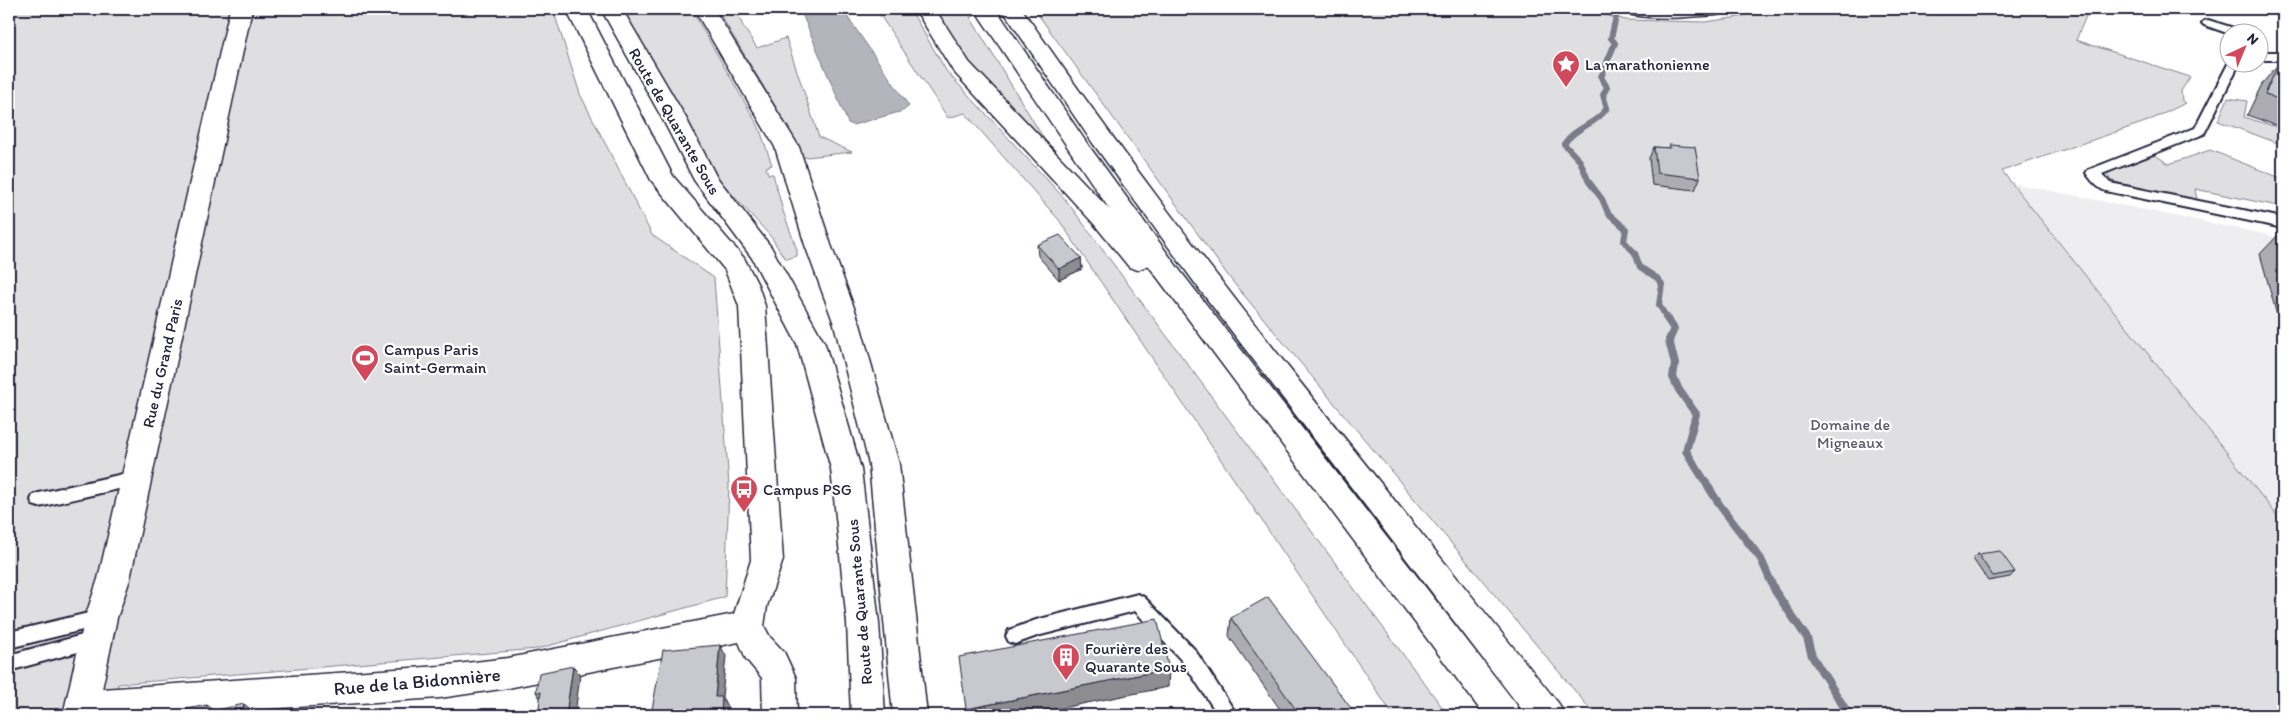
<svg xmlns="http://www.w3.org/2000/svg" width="2292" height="724" font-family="Itim,sans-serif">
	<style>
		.built { fill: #eeeef1 }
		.green { fill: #dfdfe2; stroke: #80808e }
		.water { fill: #b4b4bc; stroke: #7a7a88 }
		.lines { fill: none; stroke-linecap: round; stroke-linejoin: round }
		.stream-far1 { stroke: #7a7a88; stroke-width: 6 }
		.stream { stroke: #7a7a88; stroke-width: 8 }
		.service-casing { stroke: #22223b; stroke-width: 4 }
		.minor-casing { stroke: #22223b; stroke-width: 3 }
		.tertiary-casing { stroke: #22223b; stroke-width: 3 }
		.primary-casing { stroke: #22223b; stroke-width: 3 }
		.motorway-casing { stroke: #22223b; stroke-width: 3 }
		.service { fill: #fff; fill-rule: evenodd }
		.minor { fill: #fff; fill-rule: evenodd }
		.tertiary { fill: #fff; fill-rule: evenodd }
		.primary { fill: #fff; fill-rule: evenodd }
		.motorway { fill: #fff; fill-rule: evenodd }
		.wall { fill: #acacb2; stroke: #22223b }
		.shaded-wall { fill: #8c8c91; stroke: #22223b }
		.building { fill: #c8c8cf; stroke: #22223b }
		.labels { text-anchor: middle; stroke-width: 4.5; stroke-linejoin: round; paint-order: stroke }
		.poi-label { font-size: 16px; fill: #22223b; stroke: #fff; text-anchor: start }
		.street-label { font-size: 16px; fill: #22223b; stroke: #fff }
		.park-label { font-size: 16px; fill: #5b5b6d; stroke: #fff }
		.near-street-label { font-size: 19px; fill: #22223b; stroke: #fff }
	</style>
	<rect width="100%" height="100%" fill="#fff"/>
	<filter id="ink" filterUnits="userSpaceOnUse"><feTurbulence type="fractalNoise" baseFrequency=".02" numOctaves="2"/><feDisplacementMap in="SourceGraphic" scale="10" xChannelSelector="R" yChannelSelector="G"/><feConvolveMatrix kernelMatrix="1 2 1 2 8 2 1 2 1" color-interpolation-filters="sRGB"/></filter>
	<g filter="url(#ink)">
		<!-- built -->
		<path class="built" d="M 2012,183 L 2283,238 L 2283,523 L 2079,268 Z"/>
		<!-- green -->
		<path class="green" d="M 9,9 L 553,9 L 580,94 L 652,235 L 714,278 L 729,486 L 725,597 L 537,649 L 118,684 L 111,715 L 9,715 Z
			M 622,9 L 691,9 L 759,127 L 772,165 L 766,167 L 768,174 L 773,174 L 783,211 L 797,250 L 797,256 L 787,259 L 783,256 L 772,238 L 713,173 Z
			M 717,9 L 736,9 L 743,26 L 757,48 L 786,38 L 819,137 L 852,152 L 798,158 L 784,121 Z
			M 876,9 L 910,9 L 947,72 L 1065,199 L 1448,715 L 1393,715 L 1059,220 L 965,113 L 948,118 Z
			M 935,9 L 1002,9 L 970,17 L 1049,147 L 989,86 L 954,42 Z
			M 1034,9 L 1579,9 L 1626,20 L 1705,22 L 1740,17 L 1758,9 L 1927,9 L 1938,15 L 1947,9 L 2089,9 L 2076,40 L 2190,77 L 2181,91 L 2182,101 L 2186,103 L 2148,121 L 2002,171 L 2283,523 L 2283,715 L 1595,715 L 1232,281 Z
			M 2228,98 L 2247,101 L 2244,117 L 2283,129 L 2283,145 L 2218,121 Z
			M 2210,150 L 2283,179 L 2283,207 L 2195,189 L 2197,200 L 2118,183 L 2110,180 L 2107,173 L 2155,155 L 2169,164 Z"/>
		<!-- water -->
		<path class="water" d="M 800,9 L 842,9 L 909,106 L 903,111 L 853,125 L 848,123 Z"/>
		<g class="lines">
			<!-- stream-far1 -->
			<path class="stream-far1" d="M 1616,17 L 1611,38 L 1615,43 L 1601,77 L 1607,87 L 1603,95 L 1607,108 C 1597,124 1575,127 1564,144 L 1580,161 L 1589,182 L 1602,199 L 1608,213 L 1626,229 L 1624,241 L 1635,253 L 1640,267 L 1657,278 L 1662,284 L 1659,305 L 1667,318"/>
			<!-- stream -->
			<path class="stream" d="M 1666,317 L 1674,329 L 1669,340 L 1675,364 L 1673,377 L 1679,390 L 1696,414 L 1686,451 L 1721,507 L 1761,559 L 1775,591 L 1807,638 L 1812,656 L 1849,715"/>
			<!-- service casing -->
			<g class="service-casing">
				<path id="service" d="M 2208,20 L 2240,30 L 2242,32 L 2230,34 L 2204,25 L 2202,23 L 2204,21 Z
					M 2260,52 L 2283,52 L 2283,60 L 2260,60 Z
					M 2230,60 L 2230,62 L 2240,62 L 2204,134 L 2102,174 L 2110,183 L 2283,218 L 2283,228 L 2106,191 C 2098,189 2091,180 2086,173 L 2088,170 L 2195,128 Z
					M 136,471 L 142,473 L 144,478 L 142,483 L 136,485 L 39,507 L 33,505 L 31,500 L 33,495 L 39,493 Z
					M 1138,594 L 1144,597 L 1195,650 L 1237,715 L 1218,715 L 1183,662 L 1135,611 L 1037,636 L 1015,644 L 1009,642 L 1006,636 L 1009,630 L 1036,620 Z
					M 101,610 L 107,612 L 110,618 L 107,624 L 9,648 L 9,632 Z
					M 97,631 L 103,633 L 106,639 L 103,645 L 9,671 L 9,655 Z"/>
			</g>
			<!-- minor casing -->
			<g class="minor-casing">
				<path id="minor" d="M 230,9 L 252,9 L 130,579 L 117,618 L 102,689 L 440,666 L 508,658 L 734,614 L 751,560 L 739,306 L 725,270 L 651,180 L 566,9 L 587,9 L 673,176 L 744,258 L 758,285 L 765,306 L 783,560 L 767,606 L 764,626 L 770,637 L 784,652 L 796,678 L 797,715 L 763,715 L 762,678 L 746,659 L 739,642 L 508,688 L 440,698 L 167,715 L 63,715 L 85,618 L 98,579 Z"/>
			</g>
			<!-- tertiary casing -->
			<g class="tertiary-casing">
				<path id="tertiary" d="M 1620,9 L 1727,9 L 1723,13 L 1716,15 C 1685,17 1654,21 1624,13 Z"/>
			</g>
			<!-- primary casing -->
			<g class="primary-casing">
				<path id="primary" d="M 601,9 L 622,9 L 686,118 L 716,176 L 771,247 L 825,344 L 861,469 L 879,623 L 885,715 L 851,715 L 847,623 L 831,469 L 797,344 L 752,258 L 694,180 L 662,118 Z
					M 694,9 L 714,9 L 799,147 L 831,245 L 860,324 L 899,464 L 927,715 L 893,715 L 869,464 L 834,324 L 805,245 L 775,147 Z"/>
			</g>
			<!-- motorway casing -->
			<g class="motorway-casing">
				<path id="motorway" d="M 915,9 L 935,9 L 969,62 L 1110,210 L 977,13 L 980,9 L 996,9 L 1086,142 L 1181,272 L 1516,704 L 1521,715 L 1484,715 L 1148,265 L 1138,270 L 1129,267 L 1094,224 L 953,71 Z
					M 1002,9 L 1022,9 C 1188,250 1375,476 1559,704 L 1564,715 L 1526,715 L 1200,290 L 1092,142 Z"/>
			</g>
			<!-- service -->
			<use href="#service" class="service"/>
			<!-- minor -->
			<use href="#minor" class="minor"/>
			<!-- tertiary -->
			<use href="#tertiary" class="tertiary"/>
			<!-- primary -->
			<use href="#primary" class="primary"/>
			<!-- motorway -->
			<use href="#motorway" class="motorway"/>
		</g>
		<!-- wall -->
		<path class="wall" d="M 2279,63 L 2283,64 L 2283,128 L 2247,115 L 2262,84 Z
			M 1669,145 L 1700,178 L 1695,190 L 1652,185 L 1649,158 L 1654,147 L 1668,148 Z
			M 2283,159 L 2283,166 L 2281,165 Z
			M 2280,233 L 2283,233 L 2283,337 L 2260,254 Z
			M 1037,245 L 1081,258 L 1082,269 L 1059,280 L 1038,256 Z
			M 1978,554 L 2015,572 L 2010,577 L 1988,581 L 1973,559 Z
			M 1231,618 L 1356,715 L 1284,715 L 1229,636 Z
			M 573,666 L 580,675 L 540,698 L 536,692 Z"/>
		<!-- shaded-wall -->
		<path class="shaded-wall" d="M 1081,258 L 1082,269 L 1059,280 L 1059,269 Z
			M 720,645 L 726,656 L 722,697 L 728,708 L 728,715 L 721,715 L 715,697 Z
			M 573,666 L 580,675 L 575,715 L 566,715 Z
			M 1169,669 L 1168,687 L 1026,715 L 968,715 L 966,709 Z
			M 244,704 L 258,715 L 242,715 Z
			M 207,705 L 220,715 L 204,713 Z"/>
		<!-- building -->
		<path class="building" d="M 2279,63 L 2283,64 L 2283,101 L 2265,94 Z
			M 1669,145 L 1695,147 L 1700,178 L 1657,173 L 1654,147 L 1670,148 Z
			M 2280,233 L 2283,233 L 2283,242 Z
			M 1060,235 L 1081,258 L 1059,269 L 1037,245 Z
			M 2000,551 L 2015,572 L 1993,576 L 1978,554 Z
			M 1268,597 L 1356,715 L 1296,715 L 1299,714 L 1231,618 Z
			M 1157,619 L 1169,669 L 966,709 L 959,657 Z
			M 720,645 L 715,697 L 722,697 L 721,715 L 651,715 L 663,650 Z
			M 573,666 L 566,715 L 538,715 L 541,692 L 536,692 L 539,673 Z
			M 244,704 L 242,715 L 173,715 L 181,714 L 182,710 L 207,705 L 204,713 Z"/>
	</g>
	<!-- icons -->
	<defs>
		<g id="sight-pin" transform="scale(1.4375)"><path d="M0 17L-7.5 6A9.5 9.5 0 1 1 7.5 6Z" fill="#d1495b" stroke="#fff"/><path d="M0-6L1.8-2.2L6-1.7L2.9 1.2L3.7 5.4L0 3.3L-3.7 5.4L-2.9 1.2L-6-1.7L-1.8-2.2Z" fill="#fff"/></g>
		<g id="stadium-pin" transform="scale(1.4375)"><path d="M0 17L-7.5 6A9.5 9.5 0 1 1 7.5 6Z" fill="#d1495b" stroke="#fff"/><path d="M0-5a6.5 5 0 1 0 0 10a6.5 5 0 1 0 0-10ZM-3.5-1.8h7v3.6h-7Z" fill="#fff"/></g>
		<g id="bus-pin" transform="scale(1.4375)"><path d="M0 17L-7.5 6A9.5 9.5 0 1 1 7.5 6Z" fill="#d1495b" stroke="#fff"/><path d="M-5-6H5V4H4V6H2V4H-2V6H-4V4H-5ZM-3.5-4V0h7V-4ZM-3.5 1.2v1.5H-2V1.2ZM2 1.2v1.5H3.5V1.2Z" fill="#fff"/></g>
		<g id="building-pin" transform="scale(1.4375)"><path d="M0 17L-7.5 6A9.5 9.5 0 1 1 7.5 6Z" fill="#d1495b" stroke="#fff"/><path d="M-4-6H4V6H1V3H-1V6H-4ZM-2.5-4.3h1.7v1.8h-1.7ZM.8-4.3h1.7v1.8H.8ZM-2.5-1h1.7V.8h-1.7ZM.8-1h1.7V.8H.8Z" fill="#fff"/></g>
	</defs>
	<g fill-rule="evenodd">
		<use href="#sight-pin" x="1566" y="64"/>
		<use href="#stadium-pin" x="365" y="358"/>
		<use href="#bus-pin" x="744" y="489"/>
		<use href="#building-pin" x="1066" y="657"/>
	</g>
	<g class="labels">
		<!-- poi labels -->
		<g class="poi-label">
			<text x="1585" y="70">La marathonienne</text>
			<text x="384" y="355">Campus Paris<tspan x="384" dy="18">Saint-Germain</tspan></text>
			<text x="763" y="495">Campus PSG</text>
			<text x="1085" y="654">Fourière des<tspan x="1085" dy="18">Quarante Sous</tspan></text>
		</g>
		<!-- street labels -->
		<g class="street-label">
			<text transform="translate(675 121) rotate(60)" y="6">Route de Quarante Sous</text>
			<text transform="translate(162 363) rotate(-77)" y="6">Rue du Grand Paris</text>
			<text transform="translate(859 602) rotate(-95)" y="6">Route de Quarante Sous</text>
		</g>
		<!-- park labels -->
		<g class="park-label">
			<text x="1850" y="430">Domaine de<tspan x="1850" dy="18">Migneaux</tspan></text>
		</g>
		<!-- near-street labels -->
		<g class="near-street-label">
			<text transform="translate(417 681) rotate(-5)" y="7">Rue de la Bidonnière</text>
		</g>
	</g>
	<!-- margin -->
	<rect width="2292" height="724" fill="none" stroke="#fff" stroke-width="30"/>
	<rect x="15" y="15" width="2262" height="694" fill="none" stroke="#22223b" stroke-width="2" filter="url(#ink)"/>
	<!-- north arrow -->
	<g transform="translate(2244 48) rotate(44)"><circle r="24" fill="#ffffff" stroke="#a7a7b1"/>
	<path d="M0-4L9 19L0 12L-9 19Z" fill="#d1495b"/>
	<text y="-8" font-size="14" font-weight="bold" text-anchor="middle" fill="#22223b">N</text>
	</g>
</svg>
